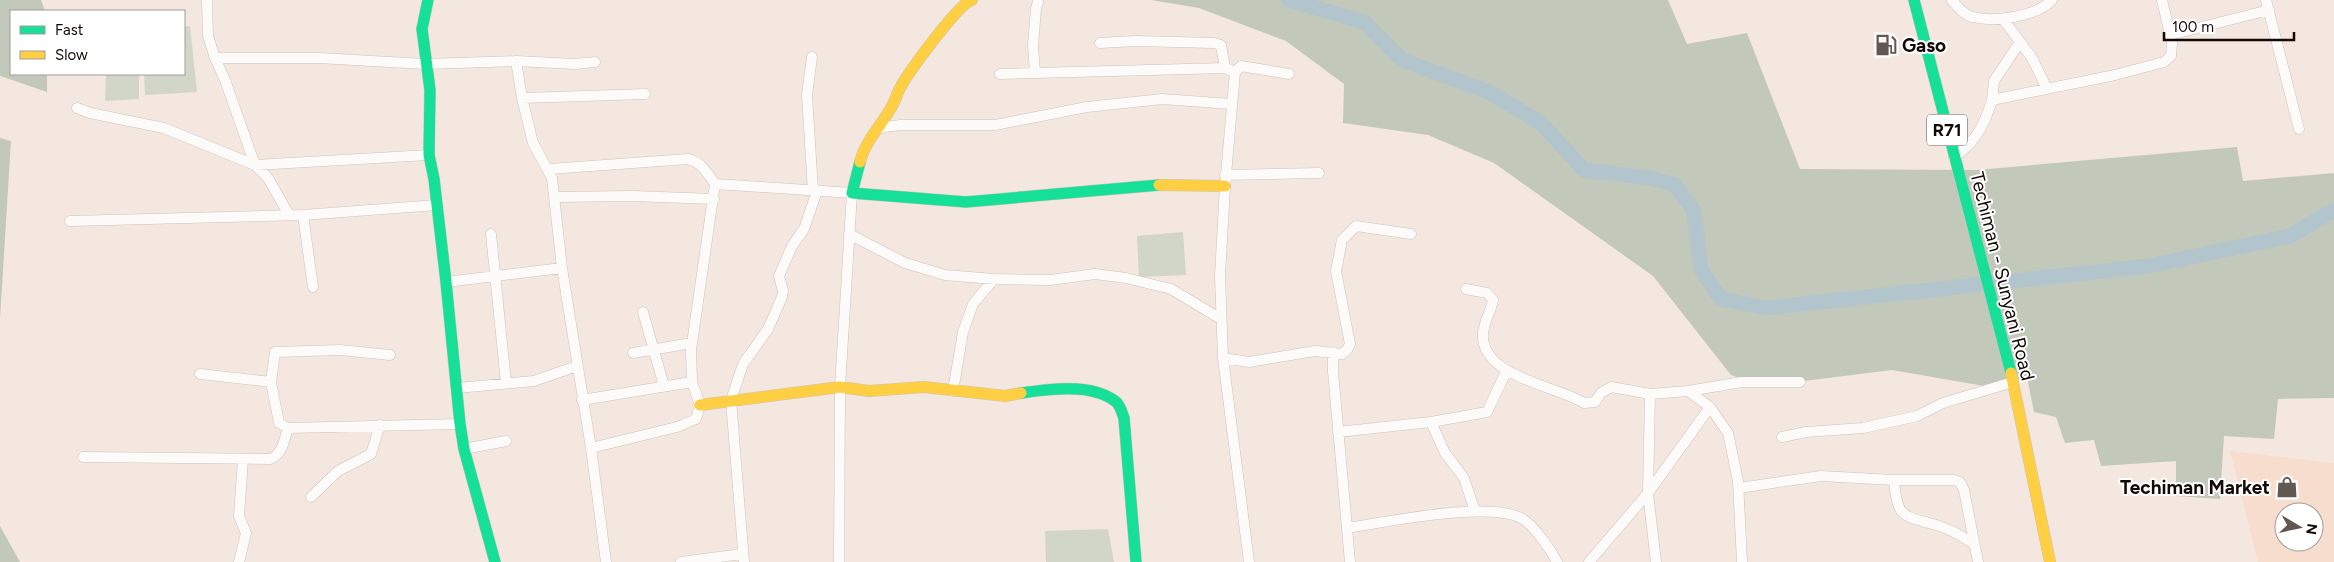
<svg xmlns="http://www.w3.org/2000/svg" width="2334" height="562" font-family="Figtree,sans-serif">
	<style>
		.built { fill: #f6ddce; fill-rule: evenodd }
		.green { fill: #d1d6c8 }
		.forest { fill: #c2c9ba }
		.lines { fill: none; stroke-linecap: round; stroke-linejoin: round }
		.river { stroke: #b2c4cc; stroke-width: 15 }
		.street-casing { stroke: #cdc2bb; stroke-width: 11 }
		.fast-casing { stroke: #cdc2bb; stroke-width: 12 }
		.slow-casing { stroke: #cdc2bb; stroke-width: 12 }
		.street { stroke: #fdfbfa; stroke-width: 10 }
		.fast { stroke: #16e098; stroke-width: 11 }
		.slow { stroke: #ffcf43; stroke-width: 11 }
		.labels { text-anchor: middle; stroke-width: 4; stroke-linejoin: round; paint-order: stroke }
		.shield { fill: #fff; stroke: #5a5450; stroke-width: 1 }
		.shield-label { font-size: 18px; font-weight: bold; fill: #130a05 }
		.poi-label { font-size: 19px; font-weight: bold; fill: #130a05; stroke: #fff; text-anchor: start }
		.street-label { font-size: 19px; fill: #130a05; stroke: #fff }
	</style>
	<rect width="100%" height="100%" fill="#f4e7df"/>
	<!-- built -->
	<path class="built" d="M 2230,451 L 2334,463 L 2334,562 L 2258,562 ZM 2284,512 L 2314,512 L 2314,542 L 2284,542 Z"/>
	<!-- green -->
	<path class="green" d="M 190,26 L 197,92 L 145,95 L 144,74 L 184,74 L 184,27 Z
		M 106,74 L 139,74 L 139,99 L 105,101 Z
		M 1183,232 L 1186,275 L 1139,277 L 1137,236 Z
		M 1108,529 L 1114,562 L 1046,562 L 1045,531 Z"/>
	<!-- forest -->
	<path class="forest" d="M 0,0 L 41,0 L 45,11 L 11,11 L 11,74 L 47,74 L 47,92 L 0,76 Z
		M 1151,0 L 1668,0 L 1687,44 L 1747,33 L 1800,169 L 1976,170 L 2237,147 L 2243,181 L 2334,173 L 2334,398 L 2278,399 L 2274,439 L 2224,436 L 2220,499 L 2176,496 L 2176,461 L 2101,466 L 2094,440 L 2065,443 L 2056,417 L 2034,412 L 2027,377 L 1984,386 L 1892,370 L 1763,386 L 1731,375 L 1653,276 L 1494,163 L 1428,135 L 1343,123 L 1344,84 L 1286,41 L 1199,8 Z
		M 0,138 L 11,141 L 0,319 Z
		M 0,526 L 20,562 L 0,562 Z"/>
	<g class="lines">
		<!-- river -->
		<path class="river" d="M 1289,0 L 1364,22 L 1402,60 L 1489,92 L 1541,123 L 1584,170 L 1650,178 L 1675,185 L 1694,211 L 1701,270 L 1721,299 L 1766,308 L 2149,266 L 2290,236 L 2334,210"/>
		<!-- street casing -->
		<g class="street-casing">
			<path id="street" d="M 207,0 L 208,36 L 215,58
				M 1952,0 C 1957,7 1964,15 1973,17 C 1995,23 2037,16 2052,0
				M 2266,0 L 2299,129
				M 2003,19 L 2032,58 L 2047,89
				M 2170,35 L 2269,10
				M 1100,43 L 1135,41 L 1214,43 L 1221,45 L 1225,68
				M 812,57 L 807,95 L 813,191
				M 516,61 L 522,98 L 533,143 L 552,178 L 562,268 L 591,448 L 606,562
				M 1035,72 L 1033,46 L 1036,8 L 1038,2
				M 1000,74 L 1225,68 L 1235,72
				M 522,98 L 645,94
				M 1992,100 L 1994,81 L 2020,42
				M 77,108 L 90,113 L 164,128 L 255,165 L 429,155
				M 876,130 L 884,127 L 901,125 L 995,125 L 1087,107 L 1162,99 L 1232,104
				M 1954,157 C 1975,143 1985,124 1992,100 L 2115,75 L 2164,62 L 2171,56 L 2172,43 L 2162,0
				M 549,169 L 688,159 C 702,162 707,173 715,184 L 691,350 L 692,382 L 700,405 L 696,419 L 677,427 L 591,448
				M 1225,175 L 1319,173
				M 715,184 L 852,193 L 840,387 L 839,562
				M 555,197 L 632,196 L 714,199
				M 289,215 L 268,178 L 255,165 L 225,80 L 215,58 L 319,58 L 425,64 L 516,61 L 575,64 L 595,62
				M 303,215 L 313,287
				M 70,221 L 303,215 L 437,205
				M 491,234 L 506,383
				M 849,234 L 905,263 L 945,275 L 994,279 L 1050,280 L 1095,274 L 1126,278 L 1171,289 L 1221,319
				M 446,282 L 562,268
				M 1466,289 L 1487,293 L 1493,300 C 1491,311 1484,322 1483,333 C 1480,377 1555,385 1584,403 L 1595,402 L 1601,393 L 1611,387 L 1650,394 L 1688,391 L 1710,407 L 1728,433 L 1738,481 L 1742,562
				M 643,312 L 664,386
				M 1333,352 L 1333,371 L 1350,562
				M 633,353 L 692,343
				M 390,355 L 340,350 L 275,352 L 271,382 L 279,423 L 288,428 L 460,424
				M 1223,358 L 1249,362 L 1315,351 L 1342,354 L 1347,350 L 1350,344 L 1336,271 L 1342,240 L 1356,226 L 1411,234
				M 200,374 L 271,382
				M 457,388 L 534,381 L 577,366
				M 953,391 L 963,332 L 973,304 L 994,279
				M 1688,391 L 1742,382 L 1800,382
				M 1650,394 L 1648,493 L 1656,562
				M 582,400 L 692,382
				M 1431,422 L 1487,412 L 1506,372
				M 1338,432 L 1431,422 L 1445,453 L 1464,478 L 1475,511
				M 1782,437 L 1806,432 L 1863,428 L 1917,416 L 1943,403 L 2013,382
				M 464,449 L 506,441
				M 83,457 L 270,459 C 283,454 284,440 288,428
				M 1894,480 C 1897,521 1904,515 1939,526 C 1951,529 1962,537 1973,543
				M 1739,488 L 1821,476 L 1894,480 L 1954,480 L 1960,482 L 1964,490 L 1978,562
				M 311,497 L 338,471 L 371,454 L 380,425
				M 1347,528 C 1387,522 1487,501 1521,518 C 1533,524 1551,550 1557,562
				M 239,562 L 246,533 L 239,516 L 243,459
				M 681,562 L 742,554
				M 744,562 L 731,400 L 743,364 L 768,329 L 782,297 L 783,291 L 779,276 L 792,246 L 804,229 L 817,191
				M 1249,562 L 1223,358 L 1220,276 L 1225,186 L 1235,72 L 1241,66 L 1289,74
				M 1589,562 L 1648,493 L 1710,407"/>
		</g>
		<!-- fast casing -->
		<g class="fast-casing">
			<path id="fast" d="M 428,0 L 422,29 L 430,90 L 429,155 L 434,179 L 446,282 L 460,424 L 464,449 L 495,562
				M 1914,0 L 2011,373
				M 860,162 L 852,193 L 966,202 L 1159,185
				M 1021,393 C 1049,389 1091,383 1115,401 C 1120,404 1122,413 1124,418 L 1136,562"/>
		</g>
		<!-- slow casing -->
		<g class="slow-casing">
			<path id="slow" d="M 860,162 C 865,141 882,125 892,106 C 895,101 897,94 900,88 C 908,73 958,4 972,0
				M 1159,185 L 1225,186
				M 2011,373 L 2050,562
				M 700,405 L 840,387 L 869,391 L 924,387 L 1005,396 L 1021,393"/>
		</g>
		<!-- street -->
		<use href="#street" class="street"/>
		<!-- fast -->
		<use href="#fast" class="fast"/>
		<!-- slow -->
		<use href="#slow" class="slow"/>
	</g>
	<!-- icons -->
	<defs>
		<g id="fuel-bare" transform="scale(1.725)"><path d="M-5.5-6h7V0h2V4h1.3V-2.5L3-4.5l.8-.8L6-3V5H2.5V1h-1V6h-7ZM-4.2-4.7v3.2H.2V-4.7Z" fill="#625751" stroke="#fff" stroke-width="2.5" paint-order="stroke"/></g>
		<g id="shop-bare" transform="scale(1.725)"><path d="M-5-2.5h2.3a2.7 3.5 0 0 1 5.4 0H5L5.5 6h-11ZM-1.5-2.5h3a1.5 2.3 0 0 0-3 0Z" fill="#625751" stroke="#fff" stroke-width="2.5" paint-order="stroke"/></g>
	</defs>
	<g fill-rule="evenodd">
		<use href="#fuel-bare" x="1886" y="45"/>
		<use href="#shop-bare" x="2287" y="487"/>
	</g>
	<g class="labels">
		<!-- shield labels -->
		<rect class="shield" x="1927" y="114.5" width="40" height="31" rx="4"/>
		<g class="shield-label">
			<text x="1947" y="136">R71</text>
		</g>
		<!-- poi labels -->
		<g class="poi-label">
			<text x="1902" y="52">Gaso</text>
			<text x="2270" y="494" text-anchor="end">Techiman Market</text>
		</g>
		<!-- street labels -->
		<g class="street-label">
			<text transform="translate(2003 276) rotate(76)" y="7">Techiman - Sunyani Road</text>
		</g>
	</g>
	<!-- legend -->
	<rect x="10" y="10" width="175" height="65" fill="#ffffff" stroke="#a19d9b"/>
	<rect x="20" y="26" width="25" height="8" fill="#16e098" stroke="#a19d9b"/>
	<text x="55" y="35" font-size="15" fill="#130a05">Fast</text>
	<rect x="20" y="51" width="25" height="8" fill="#ffcf43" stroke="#a19d9b"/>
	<text x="55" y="60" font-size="15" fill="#130a05">Slow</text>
	<!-- north arrow -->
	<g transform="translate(2299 527) rotate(99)"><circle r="24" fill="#ffffff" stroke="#a19d9b"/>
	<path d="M0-4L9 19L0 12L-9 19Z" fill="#625751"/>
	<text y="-8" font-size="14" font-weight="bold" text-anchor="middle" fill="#130a05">N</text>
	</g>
	<!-- scale -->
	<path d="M2164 32v8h130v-8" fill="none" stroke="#130a05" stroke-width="2.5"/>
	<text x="2172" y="32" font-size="15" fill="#130a05" stroke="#ffffff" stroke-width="4" paint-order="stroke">100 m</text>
</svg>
